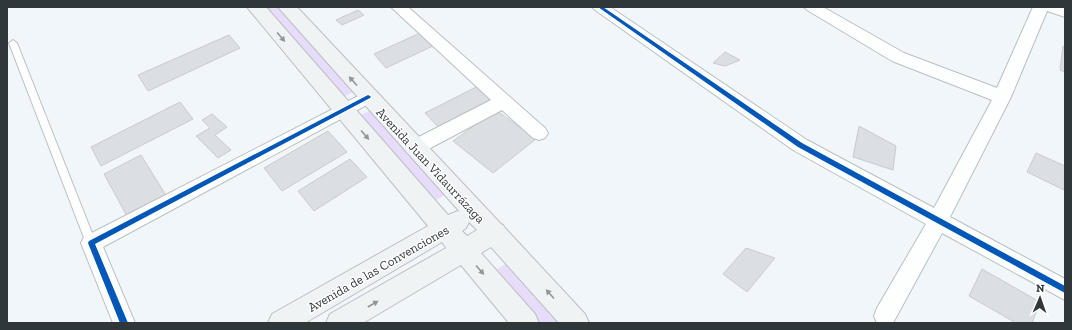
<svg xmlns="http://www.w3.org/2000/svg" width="1072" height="330" font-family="'Zilla Slab',serif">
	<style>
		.green { fill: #e8dcfb }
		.building { fill: #dbdee3; stroke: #c8cbd0 }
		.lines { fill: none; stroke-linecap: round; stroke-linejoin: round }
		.lane-casing { stroke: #babfc3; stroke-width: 2 }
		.street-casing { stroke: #babfc3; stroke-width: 2 }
		.secondary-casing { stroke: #babfc3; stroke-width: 2 }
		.lane { fill: #fdfefe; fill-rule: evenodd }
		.street { fill: #fdfefe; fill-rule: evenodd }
		.secondary { fill: #eff3f4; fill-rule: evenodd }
		.cycleway-casing { stroke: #fff; stroke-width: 2 }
		.cycleway { fill: #0057b8; fill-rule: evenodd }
		.oneway { fill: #909598 }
		.labels { text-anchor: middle; stroke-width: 3; stroke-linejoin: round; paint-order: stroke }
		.street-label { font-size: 13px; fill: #30373b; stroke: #fff }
	</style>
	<rect width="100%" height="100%" fill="#f1f6fa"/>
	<!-- green -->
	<path class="green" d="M 264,7 L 277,7 L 353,92 L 343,97 Z
		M 369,111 L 445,195 L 434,201 L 359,116 Z
		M 507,263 L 560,323 L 539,323 L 494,271 Z"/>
	<!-- building -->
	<path class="building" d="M 358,10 L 364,15 L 342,25 L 336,20 Z
		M 420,33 L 433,46 L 386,68 L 374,54 Z
		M 229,35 L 240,48 L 148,91 L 138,75 Z
		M 1063,46 L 1065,47 L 1065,72 L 1060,70 Z
		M 725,52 L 740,60 L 725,66 L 713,63 Z
		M 480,85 L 494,99 L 439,128 L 425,113 Z
		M 180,102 L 193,119 L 101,166 L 91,147 Z
		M 496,110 L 536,139 L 493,173 L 453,141 Z
		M 212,114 L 227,127 L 215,135 L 231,150 L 218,158 L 196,136 L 210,128 L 202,120 Z
		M 859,126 L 896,146 L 893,170 L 853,157 Z
		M 328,131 L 347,152 L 282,191 L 264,168 Z
		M 1036,153 L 1065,166 L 1064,190 L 1027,172 Z
		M 141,155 L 167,197 L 128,218 L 104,174 Z
		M 350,159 L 367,177 L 314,211 L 298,191 Z
		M 746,248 L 775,258 L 747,292 L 723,274 Z
		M 982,269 L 1040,302 L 1032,323 L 1016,323 L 969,296 Z"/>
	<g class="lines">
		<!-- lane casing -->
		<g class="lane-casing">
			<path id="lane" d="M 13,40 L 17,43 L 96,243 L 95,246 L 91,248 L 87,246 L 86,243 L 9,43 Z"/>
		</g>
		<!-- street casing -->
		<g class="street-casing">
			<path id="street" d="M 391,7 L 408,7 L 545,128 L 548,133 L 545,138 L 539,140 L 533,138 L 502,110 L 421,153 L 414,155 L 407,153 L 405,148 L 407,143 L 491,100 Z
				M 592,7 L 610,7 L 807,140 L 934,208 L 992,100 L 892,61 L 807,10 L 804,7 L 823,7 L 904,53 L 997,88 L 1033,7 L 1065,7 L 1065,17 L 1047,11 L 1011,97 L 950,217 L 1065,279 L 1065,300 L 942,233 L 893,323 L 877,323 L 874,316 L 877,308 L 926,224 L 793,150 L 595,10 Z
				M 368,91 L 374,93 L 377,97 L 374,101 L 103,247 L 135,323 L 113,323 L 81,243 L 84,237 Z"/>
		</g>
		<!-- secondary casing -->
		<g class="secondary-casing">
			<path id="secondary" d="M 247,7 L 266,7 L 448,215 L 458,211 L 460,212 L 278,7 L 297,7 L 501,224 L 503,225 L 505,228 L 585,314 L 589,323 L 559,323 L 491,247 L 481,253 L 535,314 L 539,323 L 509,323 L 461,265 L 363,323 L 326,323 L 330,314 L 446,248 L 442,242 L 305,323 L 268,323 L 272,314 L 428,226 ZM 469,222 L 477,230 L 467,236 L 462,231 L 466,228 Z"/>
		</g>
		<!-- lane -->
		<use href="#lane" class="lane"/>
		<!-- street -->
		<use href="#street" class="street"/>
		<!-- secondary -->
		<use href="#secondary" class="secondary"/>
		<!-- cycleway casing -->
		<g class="cycleway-casing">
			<path id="cycleway" d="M 598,7 L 603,7 L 802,143 L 1065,286 L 1065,293 L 798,147 Z
				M 368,95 L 370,96 L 371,97 L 370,98 L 95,244 L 128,323 L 120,323 L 88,243 L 89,241 Z"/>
		</g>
		<!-- cycleway -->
		<use href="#cycleway" class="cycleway"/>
	</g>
	<!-- one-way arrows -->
	<defs><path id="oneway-solid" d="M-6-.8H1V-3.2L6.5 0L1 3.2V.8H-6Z"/></defs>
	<g class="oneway">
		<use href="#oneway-solid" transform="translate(281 37) rotate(49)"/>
		<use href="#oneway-solid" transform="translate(353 81) rotate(-132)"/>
		<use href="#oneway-solid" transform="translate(365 135) rotate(49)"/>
		<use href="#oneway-solid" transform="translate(480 270) rotate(49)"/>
		<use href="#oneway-solid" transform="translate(550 294) rotate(-132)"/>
		<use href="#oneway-solid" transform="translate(373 304) rotate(-30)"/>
	</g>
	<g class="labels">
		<!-- street labels -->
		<g class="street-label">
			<text transform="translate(431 165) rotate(47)" y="5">Avenida Juan Vidaurrázaga</text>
			<text transform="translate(378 268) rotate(-30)" y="5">Avenida de las Convenciones</text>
		</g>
	</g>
	<!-- border -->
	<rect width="1072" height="330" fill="none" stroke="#30373b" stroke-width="16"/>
	<!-- north arrow -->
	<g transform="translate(1040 298) rotate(2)" stroke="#ffffff" stroke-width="3" paint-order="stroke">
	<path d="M0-3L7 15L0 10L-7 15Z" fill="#30373b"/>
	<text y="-6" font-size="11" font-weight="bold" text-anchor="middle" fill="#30373b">N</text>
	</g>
</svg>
